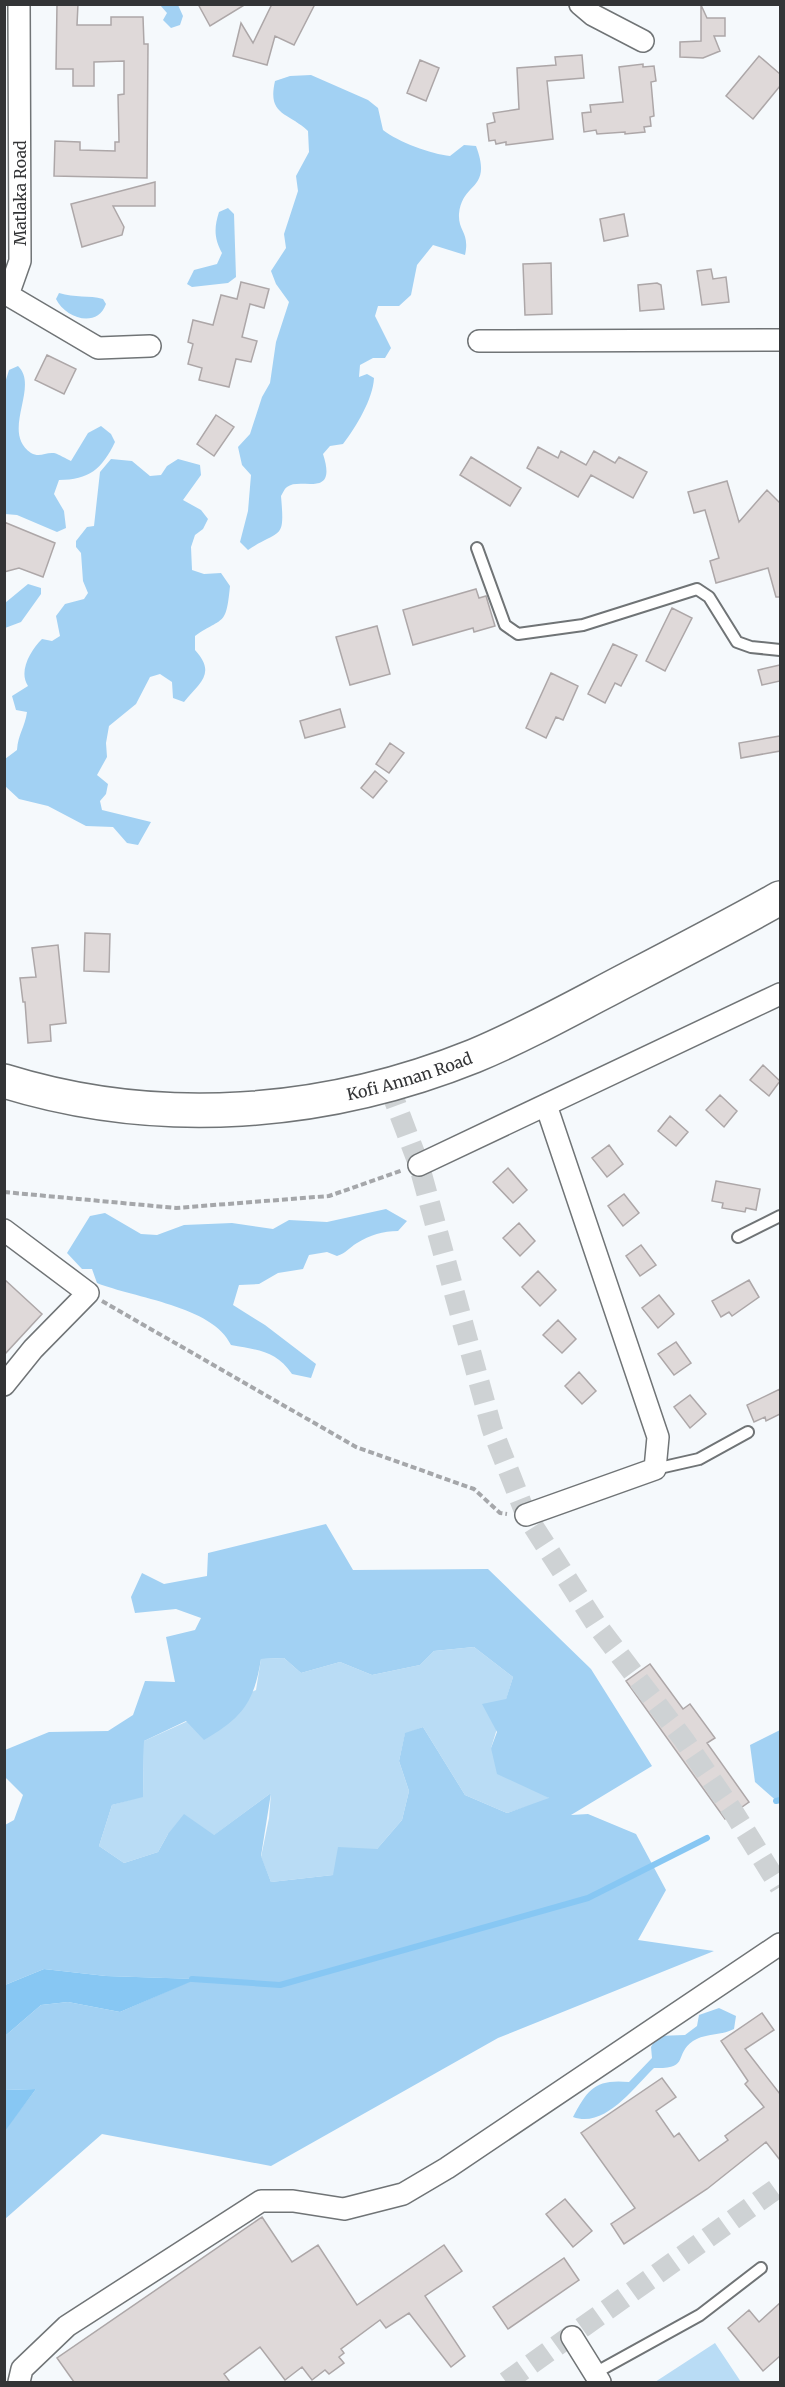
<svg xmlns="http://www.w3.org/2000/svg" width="785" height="2387" font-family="Merriweather,serif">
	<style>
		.green { fill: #b9dcf5 }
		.forest { fill: #a2d1f3; fill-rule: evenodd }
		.water { fill: #87c7f3 }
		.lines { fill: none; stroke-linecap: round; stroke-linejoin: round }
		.stream { stroke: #87c7f3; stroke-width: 6 }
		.building { fill: #dfd9d9; stroke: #ada7a8; stroke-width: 1.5 }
		.minor-tunnel { stroke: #ced2d4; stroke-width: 21; stroke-dasharray: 21 10; stroke-linecap: butt }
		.service-casing { stroke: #707476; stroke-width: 14 }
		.minor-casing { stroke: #707476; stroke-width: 24 }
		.primary-casing { stroke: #707476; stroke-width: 36 }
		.path { stroke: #a5a7aa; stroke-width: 4; stroke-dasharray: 6 3; stroke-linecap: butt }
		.service { stroke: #fff; stroke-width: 10 }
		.minor { stroke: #fff; stroke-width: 21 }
		.primary { stroke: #fff; stroke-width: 33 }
		.labels { text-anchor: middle; stroke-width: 4.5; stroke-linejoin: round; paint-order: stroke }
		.street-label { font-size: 16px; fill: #333436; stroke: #fff }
	</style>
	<rect width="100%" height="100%" fill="#f5f9fc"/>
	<!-- green -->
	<path class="green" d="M 474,1647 L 513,1677 L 491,1748 L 550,1799 L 507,1813 L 465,1795 L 423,1727 L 405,1734 L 399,1761 L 409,1791 L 402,1820 L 377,1849 L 333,1875 L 271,1882 L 261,1857 L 269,1818 L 271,1793 L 213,1836 L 168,1834 L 158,1852 L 124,1863 L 99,1846 L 112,1805 L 143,1796 L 144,1741 L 256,1690 L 261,1659 L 284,1658 L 301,1673 L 340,1662 L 372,1675 L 420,1665 L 434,1651 Z
		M 715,2343 L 741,2382 L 655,2382 Z"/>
	<!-- forest -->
	<path class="forest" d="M 160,5 L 178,5 L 183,16 L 180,25 L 171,28 L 163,20 L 167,13 Z
		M 311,75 L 368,100 L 378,108 L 383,130 C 398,142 431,154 450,156 L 464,145 L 476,146 C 493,191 462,181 459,214 C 458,232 470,232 465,255 L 433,245 L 417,265 L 411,295 L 399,306 L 378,306 L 375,316 L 391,348 L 385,358 L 373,358 L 360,365 L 359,377 L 367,374 L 374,378 C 373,399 356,427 343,444 L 330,446 L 323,454 C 338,500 300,476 287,487 C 284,489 283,493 281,496 C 285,542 281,528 248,550 L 240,542 L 248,511 L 251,475 L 242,465 L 238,447 L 250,434 L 262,397 L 270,383 L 276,342 L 289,302 L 276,284 L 271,271 L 286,248 L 284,234 L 298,191 L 296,176 L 309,152 L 308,131 C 288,112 267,116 275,81 L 290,76 Z
		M 228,208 L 234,214 L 236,277 L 228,283 L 192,287 L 187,284 L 194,270 L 217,264 L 222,253 C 214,238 214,228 219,212 Z
		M 59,293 C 75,298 89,295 103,299 L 106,304 C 97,329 65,318 56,299 Z
		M 18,366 C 40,387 0,432 31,453 C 40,458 45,452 54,453 C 59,454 66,459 71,461 L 88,433 L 101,426 L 111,434 L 115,442 C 102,469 89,480 59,480 L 54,494 L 64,511 L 66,528 L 57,532 L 17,515 L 5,514 L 5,383 L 9,370 Z
		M 111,459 L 132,461 L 150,476 L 161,475 L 167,466 L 178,459 L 200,465 L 201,475 L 183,500 L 201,510 L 208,519 L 203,529 L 195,535 L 191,547 L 192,570 L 204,574 L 221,573 L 230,586 C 226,627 224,616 195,636 L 195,650 C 217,674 199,683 184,702 L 173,698 L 172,682 L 160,674 L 150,677 L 136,704 L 109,726 L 106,743 L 107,757 L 97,775 L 108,784 L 106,794 L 100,801 L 102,810 L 151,822 L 138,845 L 127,843 L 113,827 L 86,826 L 48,806 L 19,799 L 5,786 L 5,759 L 17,750 C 18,734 25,727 27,712 L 16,710 L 12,696 L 28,686 C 18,671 31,650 42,639 L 52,641 L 60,636 L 56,616 L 65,604 L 84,599 L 88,593 L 83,581 L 81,553 L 76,547 L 76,541 L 87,527 L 94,526 L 100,472 Z
		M 28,584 L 41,588 L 41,594 L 21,622 L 5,628 L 5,603 Z
		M 386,1209 L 407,1221 L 398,1231 C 383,1231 370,1235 357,1243 C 349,1248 346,1253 337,1256 L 327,1252 L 309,1255 L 303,1269 L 278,1273 L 259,1284 L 239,1285 L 233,1305 L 265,1325 L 316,1364 L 311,1378 L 292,1374 C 276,1350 257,1350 231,1345 C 213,1306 134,1298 97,1283 L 92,1269 L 82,1269 L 67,1253 L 90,1216 L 105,1213 L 141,1234 L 157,1235 L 184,1225 L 232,1223 L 273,1229 L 289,1220 L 327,1222 Z
		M 326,1524 L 353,1570 L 488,1569 L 591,1669 L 652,1766 L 571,1815 L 588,1814 L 636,1834 L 666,1890 L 638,1940 L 714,1951 L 498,2038 L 271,2166 L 102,2134 L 5,2219 L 4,2131 L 36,2089 L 5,2090 L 5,2036 L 41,2005 L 68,2002 L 120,2012 L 195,1979 L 106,1976 L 44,1969 L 5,1985 L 5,1825 L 14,1820 L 23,1795 L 5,1777 L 5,1750 L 49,1732 L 108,1731 L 133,1715 L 145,1681 L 175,1682 L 166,1637 L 195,1630 L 201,1618 L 176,1609 L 135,1613 L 131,1597 L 142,1573 L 164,1584 L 207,1576 L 208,1553 ZM 474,1647 L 513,1677 L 506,1699 L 482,1704 L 497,1732 L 491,1748 L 497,1774 L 549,1798 L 507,1813 L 465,1795 L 423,1727 L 405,1733 L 399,1761 L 409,1791 L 402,1820 L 377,1849 L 338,1847 L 333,1875 L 271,1882 L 261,1856 L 271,1793 L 214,1835 L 184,1814 L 168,1834 L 158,1852 L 124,1863 L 99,1846 L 112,1805 L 143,1797 L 144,1741 L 186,1721 L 204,1740 C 242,1718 254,1703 261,1659 L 284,1658 L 301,1673 L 340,1662 L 372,1675 L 420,1665 L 434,1651 Z
		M 780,1730 L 780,1804 L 755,1782 L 750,1745 Z
		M 719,2008 L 736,2016 L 734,2029 C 721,2036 705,2033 693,2041 C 673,2055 691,2069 654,2068 C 634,2087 605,2129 573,2117 C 588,2089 595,2079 629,2082 L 652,2058 L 651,2047 L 657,2036 L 685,2035 L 697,2026 L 699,2015 Z"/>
	<!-- water -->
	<path class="water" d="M 44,1969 L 106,1976 L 197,1979 L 120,2012 L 68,2002 L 41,2005 L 5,2036 L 5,1985 Z
		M 36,2089 L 5,2131 L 5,2090 Z"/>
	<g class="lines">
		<!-- stream -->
		<path class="stream" d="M 776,1801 L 780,1800
			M 192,1979 L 280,1985 L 588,1898 L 707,1838"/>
	</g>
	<!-- building -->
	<path class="building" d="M 57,4 L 78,4 L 77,25 L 111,25 L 111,17 L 143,17 L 144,44 L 148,44 L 147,178 L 54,176 L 55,141 L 80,142 L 80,150 L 115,151 L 115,142 L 119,142 L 118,95 L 124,94 L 124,61 L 94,62 L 94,86 L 73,86 L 73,69 L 56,69 Z
		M 198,4 L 246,4 L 210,26 Z
		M 272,4 L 315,4 L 294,45 L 275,36 L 267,65 L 233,56 L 241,23 L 253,43 Z
		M 701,5 L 707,18 L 725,18 L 725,36 L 714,36 L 720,51 L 703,58 L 680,57 L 680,42 L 701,41 Z
		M 582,55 L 584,78 L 547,81 L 553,139 L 506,145 L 506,142 L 496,144 L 495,140 L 489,141 L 487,124 L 495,122 L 493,113 L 519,109 L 517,68 L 556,65 L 555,57 Z
		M 759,56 L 780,74 L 780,86 L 753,119 L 726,96 Z
		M 420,60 L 439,68 L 426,101 L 407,93 Z
		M 643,64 L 643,67 L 654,66 L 656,81 L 651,82 L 654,116 L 650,117 L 651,126 L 644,127 L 645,132 L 625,134 L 625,132 L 597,134 L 596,130 L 584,132 L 582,113 L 591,112 L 590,105 L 623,102 L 619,67 Z
		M 155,182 L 155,206 L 113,206 L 124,227 L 122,235 L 82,247 L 71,204 Z
		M 624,214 L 628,236 L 604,241 L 600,219 Z
		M 551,263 L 552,314 L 525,315 L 523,264 Z
		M 711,269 L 713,279 L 726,277 L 729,302 L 702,305 L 697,271 Z
		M 241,282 L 269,289 L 264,308 L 250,304 L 242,337 L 257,341 L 251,362 L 236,359 L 229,387 L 199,380 L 202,368 L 188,364 L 193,344 L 188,342 L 193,320 L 213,325 L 221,295 L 237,299 Z
		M 657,283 L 661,285 L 664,309 L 640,311 L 638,285 Z
		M 47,355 L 76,369 L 64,394 L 35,380 Z
		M 216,415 L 234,427 L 214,456 L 197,444 Z
		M 538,447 L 558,458 L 561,451 L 586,465 L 594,451 L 615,463 L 619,457 L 647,472 L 633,498 L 591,475 L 578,497 L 527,468 Z
		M 471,457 L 521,488 L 510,506 L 460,475 Z
		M 727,481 L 739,522 L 767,490 L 780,503 L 780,597 L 776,597 L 768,568 L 716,583 L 710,561 L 719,558 L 705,510 L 694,513 L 688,492 Z
		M 4,522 L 55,543 L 43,577 L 19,568 L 4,572 Z
		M 476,589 L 479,598 L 486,596 L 495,626 L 474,632 L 473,628 L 413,645 L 403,610 Z
		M 672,608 L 692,618 L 665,671 L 646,661 Z
		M 377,626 L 390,674 L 350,685 L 336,637 Z
		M 613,644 L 637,655 L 621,686 L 615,683 L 605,703 L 588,694 Z
		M 780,665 L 780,681 L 762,685 L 758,670 Z
		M 551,673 L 578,686 L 563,720 L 556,717 L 546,738 L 526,728 Z
		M 340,709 L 345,727 L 305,738 L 300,721 Z
		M 780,736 L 780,751 L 741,758 L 739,743 Z
		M 390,743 L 404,753 L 389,773 L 376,764 Z
		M 375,771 L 387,781 L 373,798 L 361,788 Z
		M 85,933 L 110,934 L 109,972 L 84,971 Z
		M 58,945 L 66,1023 L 50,1025 L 51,1041 L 28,1043 L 25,1002 L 23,1002 L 20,978 L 36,977 L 32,948 Z
		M 763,1065 L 780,1081 L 769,1096 L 750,1080 Z
		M 720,1095 L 737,1111 L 724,1127 L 706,1110 Z
		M 670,1116 L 688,1132 L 676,1146 L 658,1131 Z
		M 609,1145 L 623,1164 L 607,1177 L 592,1158 Z
		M 508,1168 L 527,1190 L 513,1203 L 493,1182 Z
		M 716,1181 L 760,1189 L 756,1210 L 746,1208 L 745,1212 L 722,1208 L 723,1203 L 712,1201 Z
		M 624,1194 L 639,1213 L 623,1226 L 608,1206 Z
		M 519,1223 L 535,1241 L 520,1256 L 503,1238 Z
		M 641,1245 L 656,1265 L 640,1276 L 626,1256 Z
		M 538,1271 L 556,1290 L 540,1306 L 522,1287 Z
		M 4,1279 L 42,1314 L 4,1355 Z
		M 749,1280 L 759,1297 L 732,1316 L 729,1312 L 721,1317 L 712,1301 Z
		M 659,1295 L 674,1314 L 658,1328 L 642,1308 Z
		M 558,1320 L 576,1339 L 562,1353 L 543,1335 Z
		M 676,1342 L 691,1363 L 674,1375 L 658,1354 Z
		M 579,1372 L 596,1391 L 582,1404 L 565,1386 Z
		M 780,1389 L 780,1414 L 766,1421 L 765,1417 L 754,1422 L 747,1405 Z
		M 690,1395 L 706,1414 L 690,1428 L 674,1407 Z
		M 650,1664 L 683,1709 L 690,1704 L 715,1738 L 707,1743 L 749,1802 L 725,1819 L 626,1681 Z
		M 762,2013 L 774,2030 L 745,2049 L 780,2094 L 780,2160 L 766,2142 L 707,2189 L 624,2244 L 611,2224 L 635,2208 L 581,2133 L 662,2078 L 676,2097 L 656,2111 L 674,2137 L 679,2133 L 699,2161 L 728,2140 L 725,2136 L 764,2107 L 745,2084 L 748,2081 L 721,2041 Z
		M 565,2199 L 592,2231 L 573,2247 L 546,2214 Z
		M 262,2217 L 292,2262 L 318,2245 L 357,2305 L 444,2245 L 462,2271 L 425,2296 L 465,2356 L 451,2367 L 409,2313 L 386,2328 L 380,2320 L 341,2349 L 344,2353 L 339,2357 L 344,2363 L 329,2374 L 325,2370 L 312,2380 L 302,2367 L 285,2380 L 260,2347 L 224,2374 L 230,2382 L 74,2382 L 57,2358 Z
		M 564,2258 L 579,2280 L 508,2329 L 493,2307 Z
		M 780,2303 L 780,2356 L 763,2371 L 728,2328 L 749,2310 L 759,2322 Z"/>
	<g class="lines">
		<!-- minor-tunnel -->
		<path class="minor-tunnel" d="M 389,1086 L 419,1165 L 492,1429 L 526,1515 L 596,1624 L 684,1740 L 734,1813 L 780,1887
			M 506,2382 L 780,2186"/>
		<!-- service casing -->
		<g class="service-casing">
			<path id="service" d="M 477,548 L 505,625 L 518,634 L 583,625 L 697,589 L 709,597 L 737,642 L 751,647 L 780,650
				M 738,1237 L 780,1216
				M 655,1469 L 699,1459 L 748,1432
				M 595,2373 L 700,2315 L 761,2268"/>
		</g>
		<!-- minor casing -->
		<g class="minor-casing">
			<path id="minor" d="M 580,4 L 593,15 L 643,41
				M 8,295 L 20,261 L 19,4
				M 8,295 L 98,348 L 150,346
				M 479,341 L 780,340
				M 419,1165 L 780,994
				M 4,1230 L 88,1293 L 33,1349 L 4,1385
				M 526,1515 L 655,1469 L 658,1437 L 546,1105
				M 572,2337 L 600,2382
				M 19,2382 L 22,2369 L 67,2326 L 261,2201 L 293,2201 L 344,2209 L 403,2194 L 447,2168 L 780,1944"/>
		</g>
		<!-- primary casing -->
		<g class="primary-casing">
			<g id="primary">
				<path id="s1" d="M 4,1081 C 159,1129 325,1116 474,1056 C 529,1033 580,1004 632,977 C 682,951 732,925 780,898"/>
			</g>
		</g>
		<!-- path -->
		<path class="path" d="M 4,1192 L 176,1208 L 329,1196 L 403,1170
			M 102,1301 L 356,1447 L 474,1489 L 500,1513 L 507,1514"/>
		<!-- service -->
		<use href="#service" class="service"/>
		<!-- minor -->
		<use href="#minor" class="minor"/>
		<!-- primary -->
		<use href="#primary" class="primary"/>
	</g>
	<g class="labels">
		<!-- street labels -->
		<g class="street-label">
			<text transform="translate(20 193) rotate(-90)" y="6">Matlaka Road</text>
			<text dy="6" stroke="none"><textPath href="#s1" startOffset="412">Kofi Annan Road</textPath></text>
		</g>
	</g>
	<!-- border -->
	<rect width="785" height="2387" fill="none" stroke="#333436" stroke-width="12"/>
</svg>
